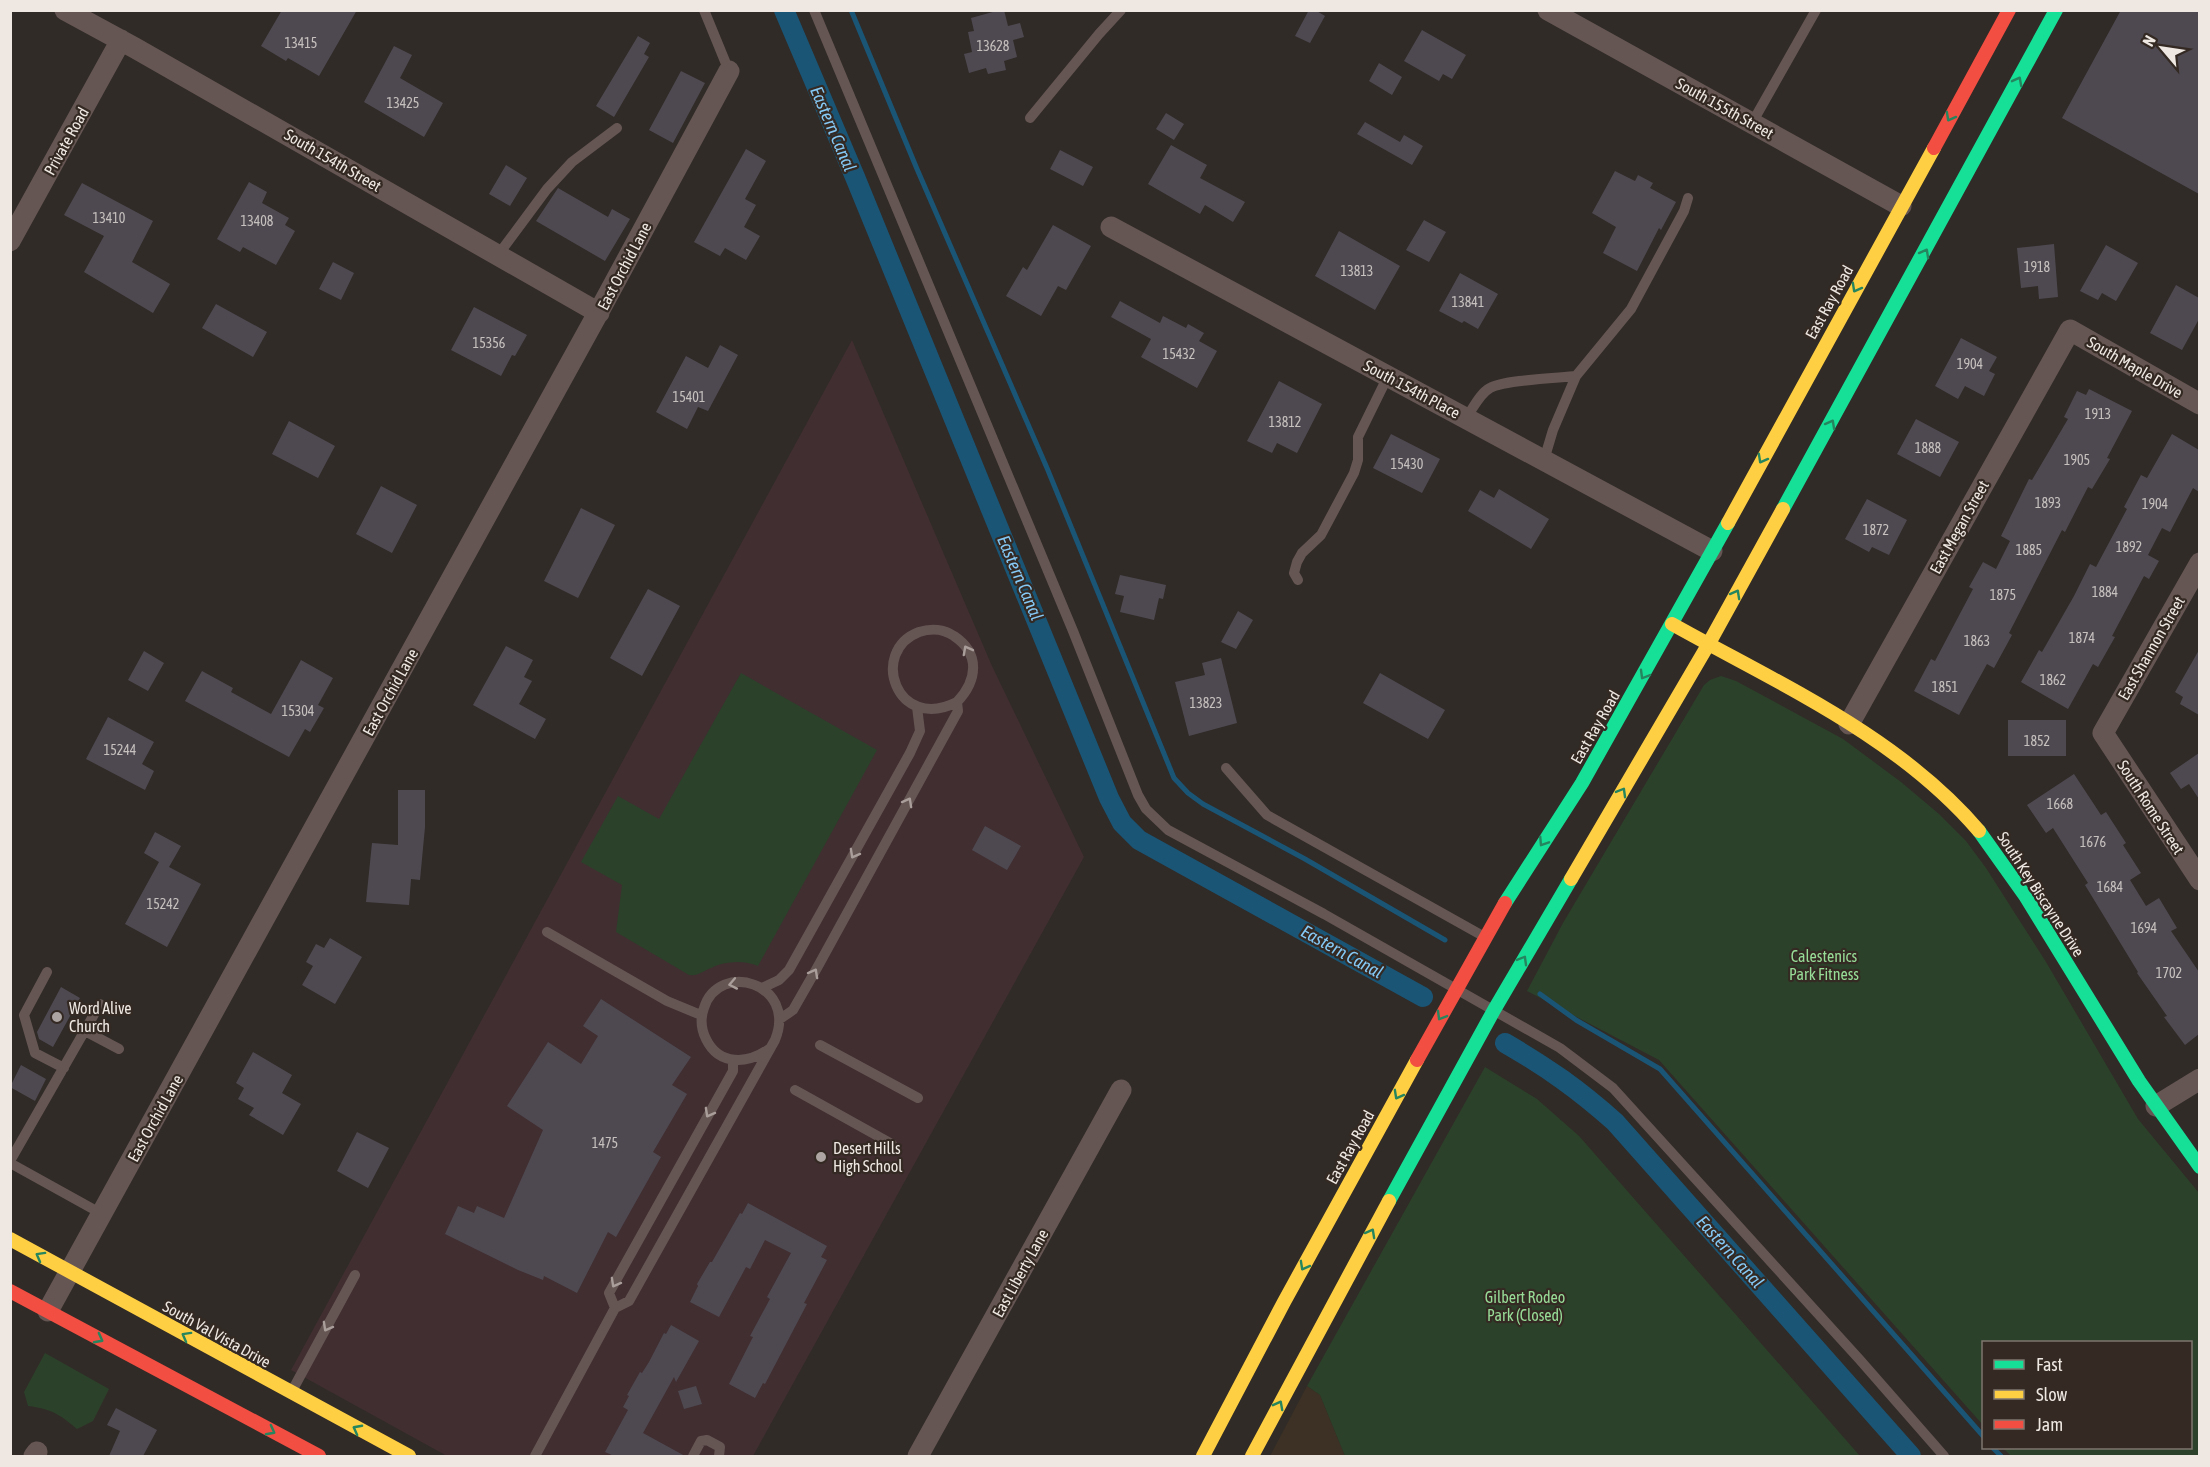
<svg xmlns="http://www.w3.org/2000/svg" width="2210" height="1467" font-family="'Asap Condensed',sans-serif">
	<style>
		.commercial { fill: #3c3124 }
		.education { fill: #402e31 }
		.green { fill: #2c412a }
		.lines { fill: none; stroke-linecap: round; stroke-linejoin: round }
		.stream { stroke: #1a5576; stroke-width: 5 }
		.canal { stroke: #1a5576; stroke-width: 20 }
		.building { fill: #4e4951 }
		.lane { stroke: #665653; stroke-width: 10 }
		.street { stroke: #665653; stroke-width: 21 }
		.fast { stroke: #16e098; stroke-width: 14 }
		.slow { stroke: #ffcf43; stroke-width: 14 }
		.jam { stroke: #f24e42; stroke-width: 14 }
		.oneway { stroke: #25855e }
		.oneway2 { stroke: #aa9e9a }
		.poi-dot { fill: #aca5a1; stroke: #342a23; stroke-width: 2 }
		.labels { text-anchor: middle; stroke-width: 4.5; stroke-linejoin: round; paint-order: stroke }
		.number-label { font-size: 14px; fill: #c6c0be }
		.street-label { font-size: 16px; fill: #eee7e2; stroke: #342a23 }
		.park-label { font-size: 16px; fill: #97dc97; stroke: #342a23 }
		.poi-label { font-size: 16px; fill: #eee7e2; stroke: #342a23; text-anchor: start }
		.water-label { font-size: 18px; font-style: italic; fill: #85c9f6; stroke: #342a23 }
	</style>
	<rect width="100%" height="100%" fill="#302b27"/>
	<!-- commercial -->
	<path class="commercial" d="M 1307,1386 L 1320,1395 L 1345,1456 L 1270,1456 Z"/>
	<!-- education -->
	<path class="education" d="M 852,340 L 992,666 L 1084,857 L 753,1456 L 447,1456 L 291,1370 Z"/>
	<!-- green -->
	<path class="green" d="M 741,673 L 877,750 L 758,966 C 744,960 725,961 711,968 C 703,971 699,976 689,975 L 616,932 L 622,885 L 581,862 L 618,796 L 659,819 Z
		M 1721,676 L 1736,681 L 1843,739 L 1901,782 L 1939,814 L 1966,841 L 1986,868 L 2046,962 L 2138,1119 L 2199,1193 L 2199,1456 L 2011,1456 L 2003,1448 L 2190,1448 L 2190,1342 L 1984,1342 L 1983,1425 L 1659,1060 L 1527,991 L 1563,923 L 1704,685 L 1710,680 Z
		M 1485,1067 L 1537,1099 L 1579,1136 L 1860,1456 L 1345,1456 L 1320,1395 L 1307,1386 Z
		M 45,1353 L 109,1389 L 93,1421 L 77,1429 C 59,1414 52,1409 28,1406 L 24,1392 Z"/>
	<g class="lines">
		<!-- stream -->
		<path class="stream" d="M 851,10 L 917,169 L 1047,468 L 1174,778 L 1188,793 L 1203,804 L 1305,859 L 1445,940
			M 1540,994 L 1576,1020 L 1660,1069 L 1984,1437
			M 1993,1448 L 2001,1456"/>
		<!-- canal -->
		<path class="canal" d="M 784,10 L 855,177 L 1109,798 L 1122,823 L 1139,840 L 1423,997
			M 1505,1043 C 1548,1068 1578,1089 1615,1122 L 1911,1456"/>
	</g>
	<!-- building -->
	<path class="building" d="M 282,10 L 357,10 L 319,76 L 288,58 L 286,61 L 261,46 Z
		M 1000,10 L 1004,10 L 1008,26 L 1020,23 L 1024,37 L 1013,40 L 1017,57 L 1004,61 L 1006,70 L 988,74 L 986,68 L 969,73 L 964,54 L 972,52 L 968,32 L 974,31 L 971,18 Z
		M 1309,10 L 1315,10 L 1325,16 L 1310,43 L 1295,36 Z
		M 2121,10 L 2199,10 L 2199,194 L 2062,118 Z
		M 1422,30 L 1466,55 L 1452,79 L 1443,74 L 1439,81 L 1404,61 Z
		M 638,36 L 650,43 L 644,54 L 649,57 L 614,117 L 596,106 Z
		M 394,46 L 412,55 L 400,78 L 443,103 L 424,137 L 364,102 Z
		M 1379,63 L 1402,77 L 1392,95 L 1369,81 Z
		M 681,71 L 705,83 L 673,143 L 649,130 Z
		M 1166,113 L 1184,124 L 1174,140 L 1156,129 Z
		M 1365,122 L 1400,142 L 1404,135 L 1423,146 L 1412,165 L 1357,134 Z
		M 1171,145 L 1207,165 L 1200,178 L 1245,202 L 1233,222 L 1205,205 L 1200,214 L 1148,184 Z
		M 746,149 L 766,161 L 745,199 L 756,205 L 744,227 L 760,236 L 746,260 L 725,248 L 720,256 L 694,242 Z
		M 1060,150 L 1093,167 L 1083,186 L 1050,169 Z
		M 506,165 L 527,178 L 510,206 L 489,194 Z
		M 1615,171 L 1635,181 L 1638,175 L 1653,183 L 1650,188 L 1676,202 L 1661,230 L 1659,228 L 1637,271 L 1603,253 L 1616,227 L 1592,213 Z
		M 249,182 L 267,192 L 262,203 L 289,218 L 285,225 L 295,231 L 276,265 L 243,247 L 240,252 L 217,239 Z
		M 82,183 L 153,221 L 132,262 L 170,284 L 153,313 L 84,272 L 104,236 L 64,215 Z
		M 558,188 L 608,217 L 612,209 L 630,219 L 605,261 L 536,221 Z
		M 1424,220 L 1446,232 L 1429,262 L 1406,250 Z
		M 1053,225 L 1091,246 L 1066,290 L 1058,286 L 1041,316 L 1006,296 L 1023,267 L 1027,270 Z
		M 1339,231 L 1400,266 L 1375,310 L 1315,276 Z
		M 2054,244 L 2058,297 L 2039,299 L 2038,286 L 2021,288 L 2017,248 Z
		M 2106,245 L 2138,263 L 2116,301 L 2102,293 L 2098,300 L 2080,291 Z
		M 333,262 L 354,273 L 341,300 L 319,289 Z
		M 1460,273 L 1498,294 L 1478,329 L 1464,321 L 1462,323 L 1439,311 Z
		M 2176,285 L 2199,298 L 2199,319 L 2182,350 L 2150,333 Z
		M 1120,301 L 1160,323 L 1163,316 L 1186,328 L 1188,324 L 1204,333 L 1199,341 L 1217,351 L 1197,388 L 1141,357 L 1151,339 L 1111,317 Z
		M 216,304 L 267,332 L 253,357 L 202,328 Z
		M 474,307 L 527,335 L 515,356 L 512,355 L 501,376 L 451,350 Z
		M 1961,338 L 1997,357 L 1989,371 L 1995,374 L 1984,396 L 1965,386 L 1958,399 L 1935,386 Z
		M 720,345 L 738,355 L 708,411 L 698,407 L 687,429 L 656,412 L 686,356 L 708,368 Z
		M 1279,381 L 1322,404 L 1297,453 L 1277,443 L 1272,453 L 1247,441 Z
		M 2089,389 L 2132,411 L 2107,458 L 2110,459 L 2092,489 L 2088,487 L 2065,532 L 2062,530 L 2009,633 L 2012,635 L 1994,668 L 1987,664 L 1959,715 L 1914,691 L 1931,659 L 1935,661 L 1973,589 L 1969,587 L 1983,562 L 1996,569 L 2010,541 L 2001,536 L 2029,479 L 2032,480 L 2068,419 L 2064,417 L 2077,391 L 2086,395 Z
		M 1916,419 L 1959,442 L 1940,477 L 1897,454 Z
		M 289,421 L 335,446 L 318,478 L 272,454 Z
		M 1391,434 L 1440,459 L 1422,493 L 1373,468 Z
		M 2172,434 L 2199,450 L 2199,492 L 2193,488 L 2170,532 L 2162,528 L 2148,555 L 2159,561 L 2149,579 L 2144,576 L 2112,636 L 2115,637 L 2098,667 L 2093,664 L 2068,709 L 2021,682 L 2039,650 L 2042,652 L 2074,596 L 2090,564 L 2096,567 L 2127,509 L 2124,507 L 2141,475 L 2147,478 Z
		M 381,486 L 417,505 L 392,553 L 356,534 Z
		M 1499,489 L 1549,519 L 1531,549 L 1468,511 L 1480,490 L 1494,498 Z
		M 1867,499 L 1907,520 L 1889,555 L 1872,547 L 1869,552 L 1845,539 Z
		M 581,508 L 615,525 L 578,598 L 544,581 Z
		M 1120,575 L 1166,585 L 1163,599 L 1159,598 L 1154,620 L 1120,612 L 1124,596 L 1115,594 Z
		M 648,589 L 680,606 L 642,676 L 610,658 Z
		M 1238,611 L 1253,620 L 1236,649 L 1221,642 Z
		M 506,646 L 533,660 L 524,677 L 532,681 L 519,704 L 546,719 L 535,739 L 473,705 Z
		M 2199,650 L 2199,715 L 2180,704 L 2183,697 L 2175,692 Z
		M 144,651 L 164,663 L 148,691 L 128,680 Z
		M 1221,658 L 1237,723 L 1189,736 L 1175,682 L 1205,675 L 1202,663 Z
		M 301,660 L 333,678 L 318,705 L 324,708 L 310,732 L 305,729 L 289,757 L 185,701 L 202,671 L 233,688 L 231,692 L 271,714 Z
		M 1380,673 L 1445,710 L 1428,739 L 1363,703 Z
		M 108,717 L 154,742 L 142,764 L 154,771 L 145,790 L 86,759 Z
		M 2008,720 L 2066,720 L 2066,756 L 2008,756 Z
		M 2199,753 L 2199,799 L 2189,784 L 2181,789 L 2170,773 Z
		M 2074,774 L 2101,815 L 2106,812 L 2126,843 L 2123,845 L 2141,873 L 2130,880 L 2146,906 L 2159,898 L 2177,928 L 2171,931 L 2199,972 L 2199,1034 L 2185,1045 L 2164,1017 L 2167,1016 L 2137,973 L 2138,972 L 2085,885 L 2088,883 L 2053,828 L 2046,833 L 2027,805 Z
		M 398,790 L 425,790 L 425,827 L 420,880 L 411,879 L 409,905 L 366,902 L 372,843 L 398,845 Z
		M 985,826 L 1021,846 L 1007,870 L 972,850 Z
		M 155,832 L 181,846 L 169,867 L 201,884 L 167,947 L 125,924 L 159,862 L 144,853 Z
		M 330,938 L 362,957 L 335,1004 L 302,985 L 313,966 L 306,962 L 316,944 L 324,948 Z
		M 61,987 L 80,998 L 53,1047 L 39,1039 L 37,1032 Z
		M 601,999 L 691,1057 L 672,1085 L 687,1094 L 653,1152 L 661,1157 L 616,1237 L 608,1232 L 577,1293 L 544,1276 L 543,1280 L 518,1270 L 445,1234 L 458,1206 L 474,1213 L 477,1206 L 504,1218 L 543,1130 L 507,1106 L 548,1042 L 581,1064 L 598,1036 L 583,1026 Z
		M 253,1052 L 292,1075 L 282,1093 L 301,1104 L 283,1135 L 249,1115 L 254,1108 L 238,1099 L 244,1088 L 236,1083 Z
		M 21,1065 L 46,1079 L 35,1101 L 10,1087 Z
		M 357,1132 L 389,1148 L 368,1188 L 337,1171 Z
		M 748,1203 L 827,1246 L 821,1257 L 827,1260 L 804,1303 L 807,1304 L 765,1384 L 763,1383 L 755,1398 L 729,1384 L 753,1337 L 750,1336 L 770,1299 L 767,1297 L 791,1253 L 765,1240 L 750,1269 L 746,1267 L 719,1317 L 690,1302 L 698,1286 L 697,1284 L 710,1262 L 712,1262 L 740,1213 L 742,1214 Z
		M 671,1325 L 699,1341 L 676,1382 L 674,1377 L 643,1433 L 685,1456 L 614,1456 L 605,1452 L 628,1410 L 623,1407 L 629,1396 L 627,1395 L 640,1372 L 642,1373 L 649,1362 L 664,1333 L 666,1334 Z
		M 696,1386 L 702,1404 L 684,1409 L 678,1391 Z
		M 116,1408 L 157,1430 L 143,1456 L 109,1456 L 120,1431 L 107,1425 Z"/>
	<g class="lines">
		<!-- lane -->
		<path class="lane" d="M 704,10 L 729,71
			M 814,10 L 1073,631 L 1138,795 L 1146,809 L 1168,830 L 1324,914 L 1560,1048 L 1613,1088 L 1860,1360 L 1944,1456
			M 1030,118 L 1099,34 L 1121,10
			M 1752,123 L 1816,10
			M 498,255 L 547,189 L 572,162 L 617,128
			M 1466,418 C 1473,409 1479,394 1490,388 C 1503,380 1557,378 1576,376
			M 1544,460 L 1553,430 L 1576,376 L 1631,309 L 1684,211 L 1688,198
			M 1298,580 L 1294,573 L 1297,562 L 1302,553 L 1321,535 L 1354,473 L 1358,460 L 1358,437 L 1388,376
			M 1226,768 L 1267,815 L 1483,936
			M 547,932 L 667,1001 L 701,1015
			M 47,972 L 24,1015 L 35,1053 L 64,1068
			M 762,988 L 779,980 L 789,970 L 910,753 L 920,731 L 917,707
			M 780,1019 L 793,1010 L 817,968 L 958,711 L 957,702 C 977,681 981,654 954,636 C 944,629 931,628 919,632 C 869,651 896,733 957,702
			M 85,1031 L 119,1049
			M 820,1045 L 918,1098
			M 733,1060 L 733,1071 L 609,1293 L 615,1308 L 629,1301 L 775,1040 C 798,983 719,960 704,1008 C 700,1019 701,1029 706,1039 C 719,1066 748,1064 769,1049
			M 795,1090 L 892,1144
			M 10,1161 L 100,1004
			M 10,1163 L 102,1214
			M 292,1391 L 355,1275
			M 535,1456 L 615,1308
			M 693,1456 L 701,1441 L 707,1440 L 720,1447 L 719,1456"/>
		<!-- street -->
		<path class="street" d="M 65,10 L 135,48 L 599,313
			M 1548,10 L 1901,206
			M 1111,227 L 1712,551
			M 10,241 L 121,40
			M 2200,563 L 2103,733 L 2200,880
			M 1849,724 L 2070,330 L 2200,404
			M 2156,1106 L 2200,1079
			M 48,1311 L 603,304 L 729,71
			M 34,1456 L 37,1452
			M 918,1456 L 1121,1090"/>
		<!-- fast -->
		<path class="fast" d="M 1783,509 L 2056,10
			M 1979,831 L 2026,897 L 2139,1081 L 2200,1167
			M 1505,903 L 1582,783 L 1728,523
			M 1389,1201 L 1494,1010 L 1571,879"/>
		<!-- slow -->
		<path class="slow" d="M 1728,523 L 1934,148
			M 1672,624 C 1779,684 1898,736 1979,831
			M 1571,879 L 1708,645 L 1783,509
			M 10,1239 L 409,1456
			M 1203,1456 L 1284,1302 L 1417,1060
			M 1252,1456 L 1389,1201"/>
		<!-- jam -->
		<path class="jam" d="M 1934,148 L 2009,10
			M 1417,1060 L 1505,903
			M 10,1291 L 319,1456"/>
	</g>
	<!-- one-way arrows -->
	<defs><path id="oneway-chevron" d="M-2-3.5L2.5 0L-2 3.5" fill="none" stroke-width="1.6" stroke-linecap="round" stroke-linejoin="round" transform="scale(1.5)"/></defs>
	<g class="oneway">
		<use href="#oneway-chevron" transform="translate(2018 81) rotate(-62)"/>
		<use href="#oneway-chevron" transform="translate(1950 117) rotate(119)"/>
		<use href="#oneway-chevron" transform="translate(1925 253) rotate(-61)"/>
		<use href="#oneway-chevron" transform="translate(1856 288) rotate(119)"/>
		<use href="#oneway-chevron" transform="translate(1831 424) rotate(-61)"/>
		<use href="#oneway-chevron" transform="translate(1762 459) rotate(119)"/>
		<use href="#oneway-chevron" transform="translate(1736 594) rotate(-61)"/>
		<use href="#oneway-chevron" transform="translate(1644 675) rotate(120)"/>
		<use href="#oneway-chevron" transform="translate(1622 792) rotate(-60)"/>
		<use href="#oneway-chevron" transform="translate(1543 842) rotate(123)"/>
		<use href="#oneway-chevron" transform="translate(1523 960) rotate(-60)"/>
		<use href="#oneway-chevron" transform="translate(1441 1016) rotate(120)"/>
		<use href="#oneway-chevron" transform="translate(1398 1095) rotate(119)"/>
		<use href="#oneway-chevron" transform="translate(1371 1233) rotate(-61)"/>
		<use href="#oneway-chevron" transform="translate(40 1256) rotate(-151)"/>
		<use href="#oneway-chevron" transform="translate(1304 1266) rotate(119)"/>
		<use href="#oneway-chevron" transform="translate(186 1336) rotate(-151)"/>
		<use href="#oneway-chevron" transform="translate(99 1339) rotate(28)"/>
		<use href="#oneway-chevron" transform="translate(1279 1405) rotate(-62)"/>
		<use href="#oneway-chevron" transform="translate(357 1429) rotate(-152)"/>
		<use href="#oneway-chevron" transform="translate(271 1431) rotate(28)"/>
	</g>
	<g class="oneway2">
		<use href="#oneway-chevron" transform="translate(967 650) rotate(-118)"/>
		<use href="#oneway-chevron" transform="translate(908 802) rotate(-61)"/>
		<use href="#oneway-chevron" transform="translate(854 854) rotate(119)"/>
		<use href="#oneway-chevron" transform="translate(814 973) rotate(-61)"/>
		<use href="#oneway-chevron" transform="translate(733 984) rotate(169)"/>
		<use href="#oneway-chevron" transform="translate(709 1113) rotate(119)"/>
		<use href="#oneway-chevron" transform="translate(615 1283) rotate(119)"/>
		<use href="#oneway-chevron" transform="translate(327 1327) rotate(119)"/>
	</g>
	<!-- markers -->
	<g class="poi-dot">
		<circle cx="57" cy="1017" r="6"/>
		<circle cx="821" cy="1157" r="6"/>
	</g>
	<g class="labels">
		<!-- number labels -->
		<g class="number-label">
			<text x="301" y="48">13415</text>
			<text x="993" y="51">13628</text>
			<text x="403" y="108">13425</text>
			<text x="109" y="223">13410</text>
			<text x="257" y="226">13408</text>
			<text x="2037" y="272">1918</text>
			<text x="1357" y="276">13813</text>
			<text x="1468" y="307">13841</text>
			<text x="489" y="348">15356</text>
			<text x="1179" y="359">15432</text>
			<text x="1970" y="369">1904</text>
			<text x="689" y="402">15401</text>
			<text x="2098" y="419">1913</text>
			<text x="1285" y="427">13812</text>
			<text x="1928" y="453">1888</text>
			<text x="2077" y="465">1905</text>
			<text x="1407" y="469">15430</text>
			<text x="2048" y="508">1893</text>
			<text x="2155" y="509">1904</text>
			<text x="1876" y="535">1872</text>
			<text x="2129" y="552">1892</text>
			<text x="2029" y="555">1885</text>
			<text x="2105" y="597">1884</text>
			<text x="2003" y="600">1875</text>
			<text x="2082" y="643">1874</text>
			<text x="1977" y="646">1863</text>
			<text x="2053" y="685">1862</text>
			<text x="1945" y="692">1851</text>
			<text x="1206" y="708">13823</text>
			<text x="298" y="716">15304</text>
			<text x="2037" y="746">1852</text>
			<text x="120" y="755">15244</text>
			<text x="2060" y="809">1668</text>
			<text x="2093" y="847">1676</text>
			<text x="2110" y="892">1684</text>
			<text x="163" y="909">15242</text>
			<text x="2144" y="933">1694</text>
			<text x="2169" y="978">1702</text>
			<text x="605" y="1148">1475</text>
		</g>
		<!-- street labels -->
		<g class="street-label">
			<text transform="translate(1725 108) rotate(29)" y="6">South 155th Street</text>
			<text transform="translate(66 141) rotate(-61)" y="6">Private Road</text>
			<text transform="translate(333 160) rotate(30)" y="6">South 154th Street</text>
			<text transform="translate(624 266) rotate(-62)" y="6">East Orchid Lane</text>
			<text transform="translate(1829 302) rotate(-61)" y="6">East Ray Road</text>
			<text transform="translate(2135 367) rotate(30)" y="6">South Maple Drive</text>
			<text transform="translate(1412 389) rotate(28)" y="6">South 154th Place</text>
			<text transform="translate(1959 527) rotate(-61)" y="6">East Megan Street</text>
			<text transform="translate(2151 648) rotate(-60)" y="6">East Shannon Street</text>
			<text transform="translate(390 692) rotate(-61)" y="6">East Orchid Lane</text>
			<text transform="translate(1595 727) rotate(-60)" y="6">East Ray Road</text>
			<text transform="translate(2151 807) rotate(57)" y="6">South Rome Street</text>
			<text transform="translate(2041 894) rotate(57)" y="6">South Key Biscayne Drive</text>
			<text transform="translate(155 1118) rotate(-61)" y="6">East Orchid Lane</text>
			<text transform="translate(1350 1147) rotate(-61)" y="6">East Ray Road</text>
			<text transform="translate(1020 1273) rotate(-61)" y="6">East Liberty Lane</text>
			<text transform="translate(217 1334) rotate(29)" y="6">South Val Vista Drive</text>
		</g>
		<!-- park labels -->
		<g class="park-label">
			<text x="1824" y="962">Calestenics<tspan x="1824" dy="18">Park Fitness</tspan></text>
			<text x="1525" y="1303">Gilbert Rodeo<tspan x="1525" dy="18">Park (Closed)</tspan></text>
		</g>
		<!-- poi labels -->
		<g class="poi-label">
			<text x="69" y="1014">Word Alive<tspan x="69" dy="18">Church</tspan></text>
			<text x="833" y="1154">Desert Hills<tspan x="833" dy="18">High School</tspan></text>
		</g>
		<!-- water labels -->
		<g class="water-label">
			<text transform="translate(833 129) rotate(67)" y="6">Eastern Canal</text>
			<text transform="translate(1020 578) rotate(67)" y="6">Eastern Canal</text>
			<text transform="translate(1342 952) rotate(29)" y="6">Eastern Canal</text>
			<text transform="translate(1730 1252) rotate(48)" y="6">Eastern Canal</text>
		</g>
	</g>
	<!-- border -->
	<rect width="2210" height="1467" fill="none" stroke="#eee7e2" stroke-width="24"/>
	<!-- legend -->
	<rect x="1982" y="1341" width="210" height="108" fill="#342a23" stroke="#7e766f" stroke-width="1.5"/>
	<rect x="1994" y="1360" width="30" height="9" fill="#16e098" stroke="#7e766f" stroke-width="1.5"/>
	<text x="2036" y="1371" font-size="18" fill="#eee7e2">Fast</text>
	<rect x="1994" y="1390" width="30" height="9" fill="#ffcf43" stroke="#7e766f" stroke-width="1.5"/>
	<text x="2036" y="1401" font-size="18" fill="#eee7e2">Slow</text>
	<rect x="1994" y="1420" width="30" height="9" fill="#f24e42" stroke="#7e766f" stroke-width="1.5"/>
	<text x="2036" y="1431" font-size="18" fill="#eee7e2">Jam</text>
	<!-- north arrow -->
	<g transform="translate(2162 48) rotate(299)" stroke="#342a23" stroke-width="4.5" paint-order="stroke">
	<path d="M0-4.5L10 22L0 15L-10 22Z" fill="#eee7e2"/>
	<text y="-9" font-size="16" font-weight="bold" text-anchor="middle" fill="#eee7e2">N</text>
	</g>
</svg>
